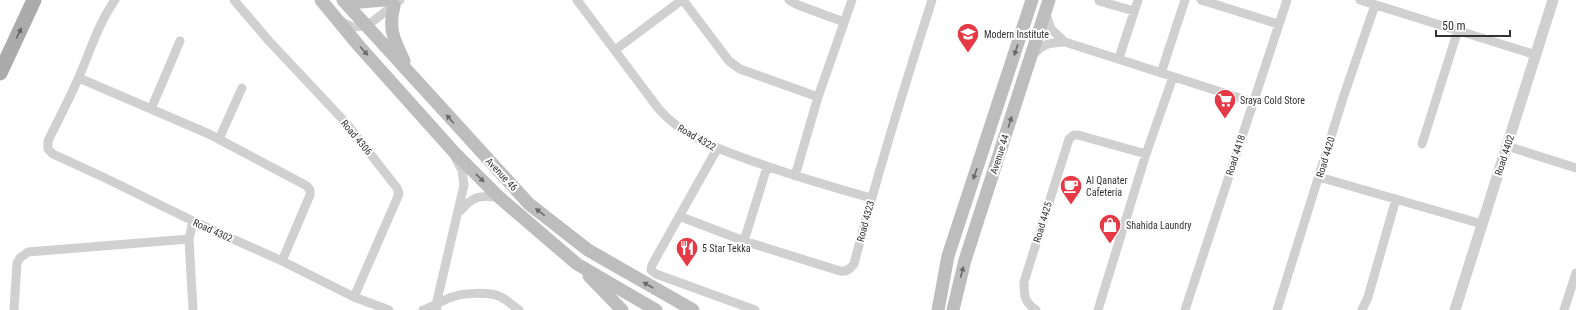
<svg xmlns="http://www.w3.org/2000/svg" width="1576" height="310" font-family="'Roboto Condensed',sans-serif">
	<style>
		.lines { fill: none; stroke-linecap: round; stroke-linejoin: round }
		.minor { stroke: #d0d0d0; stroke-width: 9 }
		.tertiary { stroke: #d0d0d0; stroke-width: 11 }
		.secondary { stroke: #bdbdbd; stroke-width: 13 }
		.primary { stroke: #ababab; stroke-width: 15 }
		.oneway { fill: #636363 }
		.oneway2 { fill: #6a6a6a }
		.labels { text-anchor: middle; stroke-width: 4; stroke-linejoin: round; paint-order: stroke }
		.poi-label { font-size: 10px; fill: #333; stroke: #fff; text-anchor: start }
		.street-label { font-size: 10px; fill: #333; stroke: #fff }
	</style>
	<rect width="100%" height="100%" fill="#fff"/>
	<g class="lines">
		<!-- minor -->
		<path class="minor" d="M 115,0 C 98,24 90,52 78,79 C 69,100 58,120 48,141 L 48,149 L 53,154 L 103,177 L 193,221 L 282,261 L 354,297 L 389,310
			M 234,0 L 269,41 L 347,124 L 397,188 L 399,194 L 354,297
			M 577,0 L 658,108 C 682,137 721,150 755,162 C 793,176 832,187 871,198
			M 683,0 L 729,61 L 740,69 L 818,97
			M 789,0 L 798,5 L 844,22
			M 1201,0 L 1278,24
			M 1360,0 L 1536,55
			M 1099,1 L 1134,11
			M 1045,12 L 1051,29 L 1065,42
			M 340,21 L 353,27 L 367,26 L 400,0
			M 615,50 L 682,0
			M 1032,56 C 1044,43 1048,43 1065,42 L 1252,102
			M 1119,58 L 1138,0
			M 1161,73 L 1185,0
			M 79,78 L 209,134 L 307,186 L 310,190 L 310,195 L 282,261
			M 151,109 L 180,41
			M 219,139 L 242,88
			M 1422,144 L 1458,30
			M 1507,146 L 1576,168
			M 717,149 L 652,265 L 651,270 L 656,274 L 755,310
			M 795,176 L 818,97 L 852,0
			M 1319,177 L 1482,224
			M 460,211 C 474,195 480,195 500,198
			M 679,216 L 744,241 L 840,271 C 847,272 850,269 854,264 C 877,175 904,87 932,0
			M 193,221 L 189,239 L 193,310
			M 744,241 L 767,167
			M 14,310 L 17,263 L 20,258 L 28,252 L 189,239
			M 423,310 C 432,307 440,302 449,298 C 461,293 489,291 501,297 C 507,300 513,306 519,310
			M 437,310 L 436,305 L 464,185 L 462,170 L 455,157
			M 1036,310 C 1024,302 1024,295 1024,282 L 1069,139 L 1074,135 L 1078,135 L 1146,154
			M 1098,310 L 1146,154 L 1173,77
			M 1185,310 L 1287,0
			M 1277,310 L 1344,95 L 1375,5
			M 1362,310 L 1368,297 L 1396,199
			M 1564,310 L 1576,273"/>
		<!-- tertiary -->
		<path class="tertiary" d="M 1455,310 L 1553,0"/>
		<!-- secondary -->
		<path class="secondary" d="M 321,0 L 359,46 L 454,152 L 500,198 L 577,264 L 656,310
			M 343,0 L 529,204 L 588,250 L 693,310
			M 343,0 L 361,2 L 384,0
			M 394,6 C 388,29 394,40 404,61
			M 589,276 L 622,310
			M 938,310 L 948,256 L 1032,0
			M 953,310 L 965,260 L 1049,0"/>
		<!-- primary -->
		<path class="primary" d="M 0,73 L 34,0"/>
	</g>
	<!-- one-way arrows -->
	<defs><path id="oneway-solid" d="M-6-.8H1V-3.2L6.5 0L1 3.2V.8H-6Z"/></defs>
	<use class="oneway" href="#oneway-solid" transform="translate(19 33) rotate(-64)"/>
	<g class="oneway2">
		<use href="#oneway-solid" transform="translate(1016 50) rotate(108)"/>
		<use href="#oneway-solid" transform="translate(364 51) rotate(48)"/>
		<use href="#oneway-solid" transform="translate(450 119) rotate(-132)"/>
		<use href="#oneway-solid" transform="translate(1010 122) rotate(-72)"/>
		<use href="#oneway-solid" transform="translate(975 174) rotate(109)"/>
		<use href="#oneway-solid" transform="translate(480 178) rotate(44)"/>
		<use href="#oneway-solid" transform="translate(540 212) rotate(-142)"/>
		<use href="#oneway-solid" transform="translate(962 272) rotate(-75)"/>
		<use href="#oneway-solid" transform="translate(648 285) rotate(-150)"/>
	</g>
	<!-- icons -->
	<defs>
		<g id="university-pin" transform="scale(1.15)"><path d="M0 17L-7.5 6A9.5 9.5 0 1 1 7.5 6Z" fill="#e63946" stroke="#fff"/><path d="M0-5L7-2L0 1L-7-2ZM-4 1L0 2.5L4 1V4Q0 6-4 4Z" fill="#fff"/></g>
		<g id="supermarket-pin" transform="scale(1.15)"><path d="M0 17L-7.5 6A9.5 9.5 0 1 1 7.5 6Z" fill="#e63946" stroke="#fff"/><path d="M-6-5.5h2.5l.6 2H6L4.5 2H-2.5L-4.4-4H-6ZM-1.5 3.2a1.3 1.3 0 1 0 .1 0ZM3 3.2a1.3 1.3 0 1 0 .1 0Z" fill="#fff"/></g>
		<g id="cafe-pin" transform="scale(1.15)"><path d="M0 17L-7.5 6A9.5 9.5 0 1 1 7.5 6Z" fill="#e63946" stroke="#fff"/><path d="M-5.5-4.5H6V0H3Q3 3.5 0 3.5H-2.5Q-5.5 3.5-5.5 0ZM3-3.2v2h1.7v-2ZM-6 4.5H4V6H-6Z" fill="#fff"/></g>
		<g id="shop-pin" transform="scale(1.15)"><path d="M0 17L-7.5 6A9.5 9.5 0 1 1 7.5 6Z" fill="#e63946" stroke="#fff"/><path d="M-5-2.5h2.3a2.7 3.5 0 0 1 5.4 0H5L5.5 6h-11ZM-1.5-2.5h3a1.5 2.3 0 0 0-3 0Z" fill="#fff"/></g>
		<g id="restaurant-pin" transform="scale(1.15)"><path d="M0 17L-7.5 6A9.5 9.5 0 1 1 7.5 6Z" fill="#e63946" stroke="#fff"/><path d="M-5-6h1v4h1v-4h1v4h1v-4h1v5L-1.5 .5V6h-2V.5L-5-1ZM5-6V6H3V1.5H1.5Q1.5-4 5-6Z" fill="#fff"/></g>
	</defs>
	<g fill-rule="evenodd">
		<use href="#university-pin" x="968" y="34"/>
		<use href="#supermarket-pin" x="1225" y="100"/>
		<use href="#cafe-pin" x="1071" y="186"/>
		<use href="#shop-pin" x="1110" y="225"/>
		<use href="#restaurant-pin" x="687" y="248"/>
	</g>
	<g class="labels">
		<!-- poi labels -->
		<g class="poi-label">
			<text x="984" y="38">Modern Institute</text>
			<text x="1240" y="104">Sraya Cold Store</text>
			<text x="1086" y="184">Al Qanater<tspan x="1086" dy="12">Cafeteria</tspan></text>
			<text x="1126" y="229">Shahida Laundry</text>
			<text x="702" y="252">5 Star Tekka</text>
		</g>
		<!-- street labels -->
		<g class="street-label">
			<text transform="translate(357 137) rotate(50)" y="4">Road 4306</text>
			<text transform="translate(697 137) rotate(30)" y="4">Road 4322</text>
			<text transform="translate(999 154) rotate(-72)" y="4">Avenue 44</text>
			<text transform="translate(1235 155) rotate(-72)" y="4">Road 4418</text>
			<text transform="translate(1504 155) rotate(-72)" y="4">Road 4402</text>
			<text transform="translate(1325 157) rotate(-73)" y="4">Road 4420</text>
			<text transform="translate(502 174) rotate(47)" y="4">Avenue 46</text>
			<text transform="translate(865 221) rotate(-75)" y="4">Road 4323</text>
			<text transform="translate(1042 222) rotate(-73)" y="4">Road 4425</text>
			<text transform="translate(213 230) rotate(24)" y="4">Road 4302</text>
		</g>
	</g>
	<!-- scale -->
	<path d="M1436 30v6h74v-6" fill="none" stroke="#333333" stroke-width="2"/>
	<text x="1442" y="30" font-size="12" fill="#333333" stroke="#ffffff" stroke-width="3" paint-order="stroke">50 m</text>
</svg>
